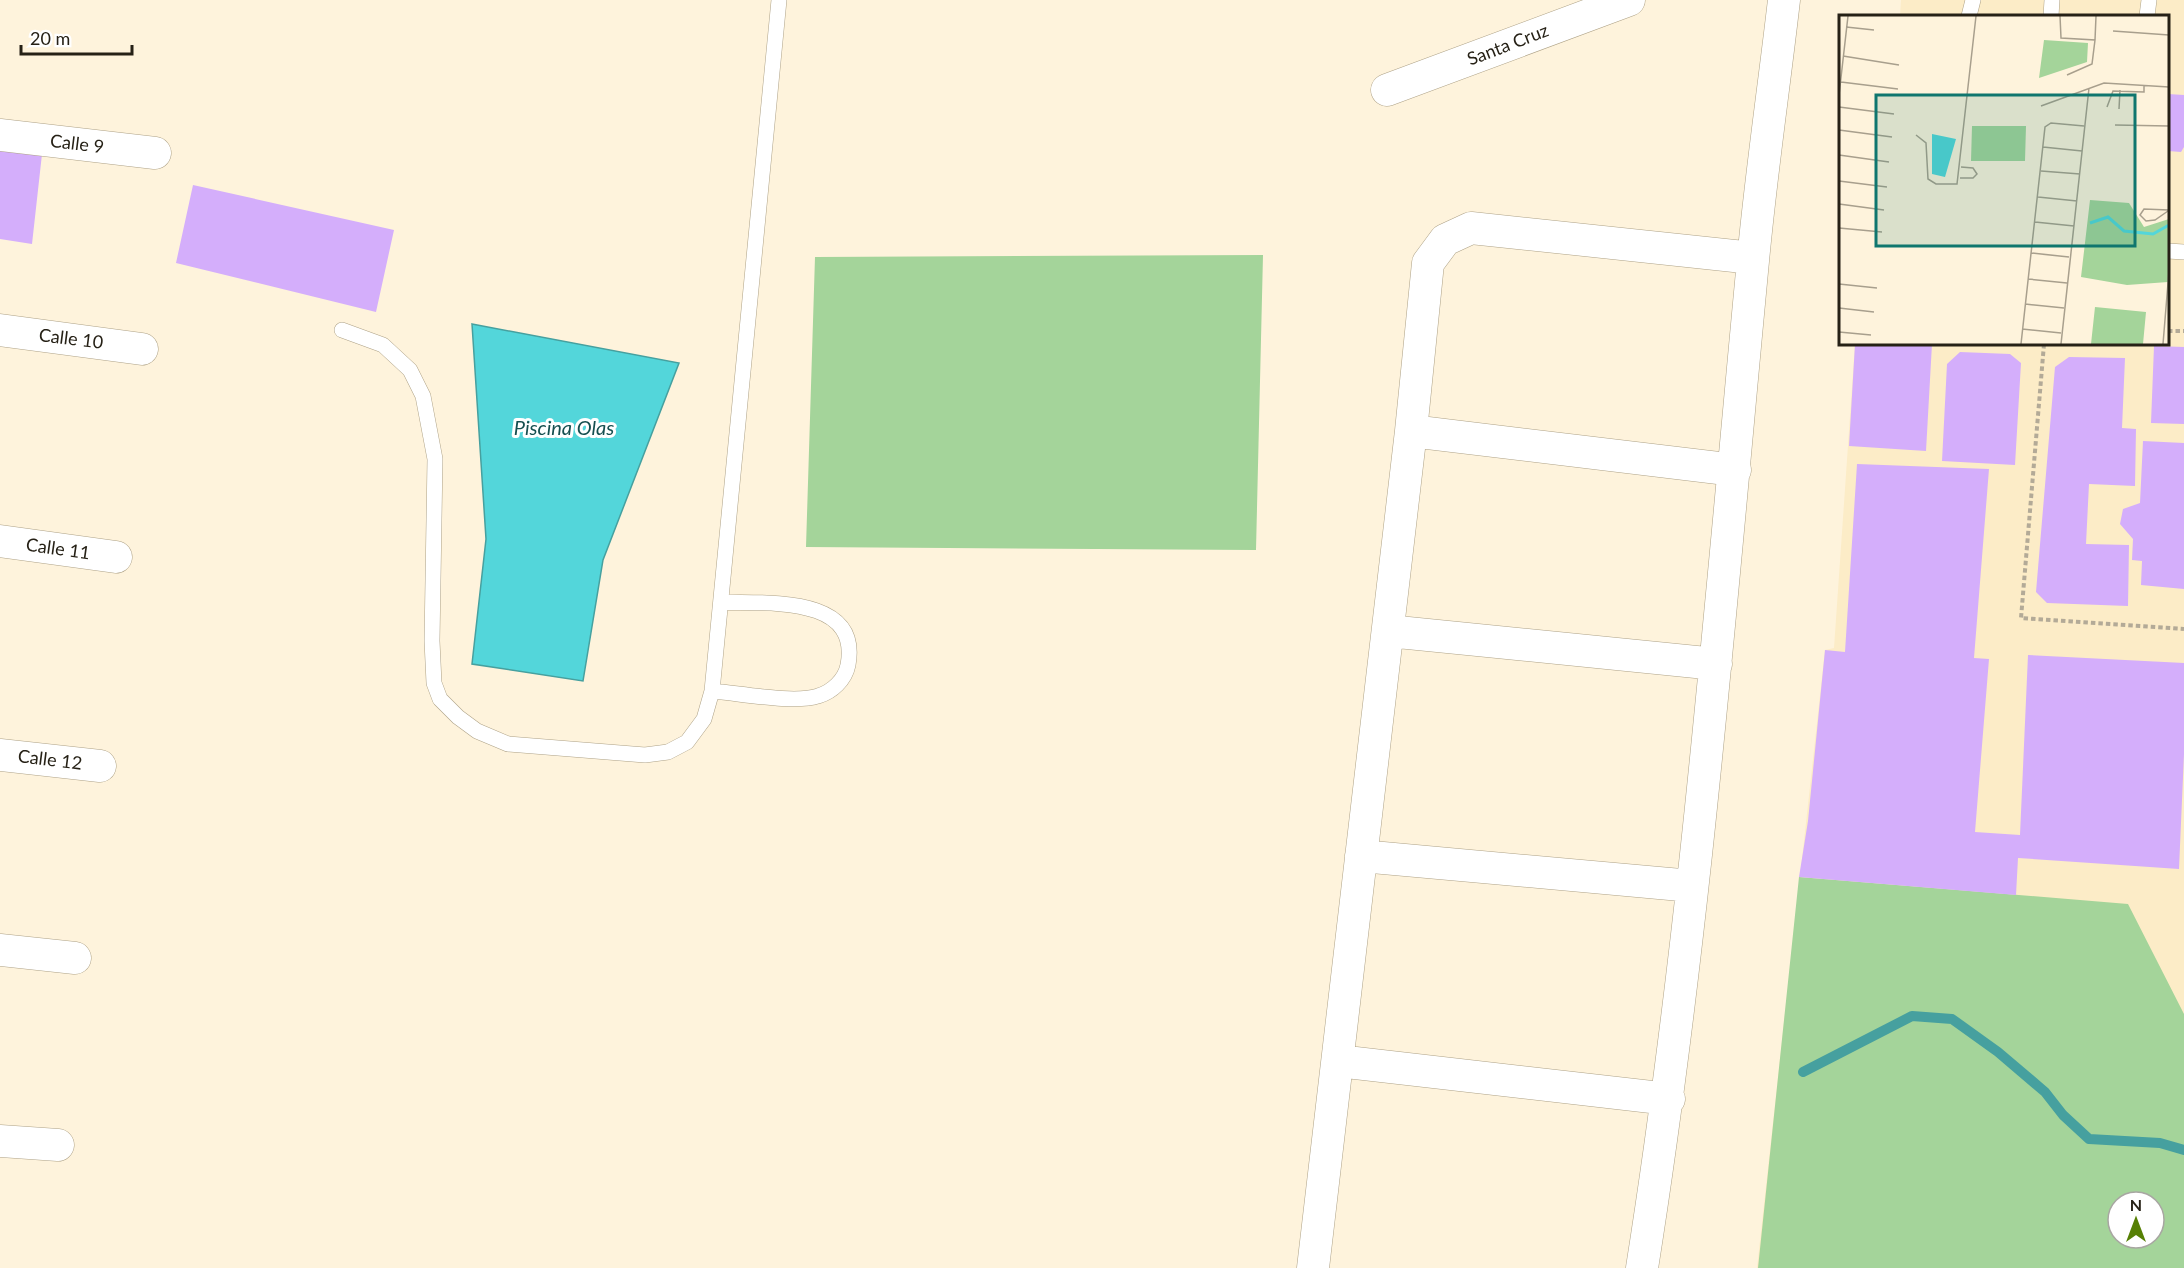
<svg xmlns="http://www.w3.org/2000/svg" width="2184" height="1268" font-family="Lato,sans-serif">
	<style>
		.built { fill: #fcecc7; fill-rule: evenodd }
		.green { fill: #a4d49a; fill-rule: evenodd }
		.water { fill: #53d6da; stroke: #46a09f; stroke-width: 1.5 }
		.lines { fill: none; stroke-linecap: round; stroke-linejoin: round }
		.stream { stroke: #46a09f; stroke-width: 10 }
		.building { fill: #d4aefb }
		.lane-casing { stroke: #aea287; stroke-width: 16 }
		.street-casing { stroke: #aea287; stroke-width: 33 }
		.path { stroke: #b3aa97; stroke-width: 4; stroke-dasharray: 4.5 3; stroke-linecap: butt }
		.lane { stroke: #fff; stroke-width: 15 }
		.street { stroke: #fff; stroke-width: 32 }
		.labels { text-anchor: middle; stroke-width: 6; stroke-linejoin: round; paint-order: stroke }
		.street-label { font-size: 18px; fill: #262116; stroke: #fff }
		.water-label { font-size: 20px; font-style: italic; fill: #164f50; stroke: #fff }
		.inset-river { fill: none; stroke: #53d6da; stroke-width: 3 }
		.inset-road { fill: none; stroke: #a89f8d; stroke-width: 1.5 }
		.view { fill: #0f766e; fill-opacity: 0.15; stroke: #0f766e; stroke-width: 3 }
		.inset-edge { fill: none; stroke: #262116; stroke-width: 3 }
	</style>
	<rect width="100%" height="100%" fill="#fef3dc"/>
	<!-- built -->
	<path class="built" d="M 1901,0 L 2184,0 L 2184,1268 L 1757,1268 L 1825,650 L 1834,648 L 1855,344 L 2168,344 L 2168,16 L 1900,16 ZM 2118,1202 L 2154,1202 L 2154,1238 L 2118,1238 Z"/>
	<!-- green -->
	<path class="green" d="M 1263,255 L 1256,550 L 806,547 L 815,257 Z
		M 1799,877 L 2128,904 L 2184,1014 L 2184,1268 L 1758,1268 ZM 2118,1202 L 2154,1202 L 2154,1238 L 2118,1238 Z"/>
	<!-- water -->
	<path class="water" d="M 472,324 L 679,363 L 603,560 L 583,681 L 472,664 L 486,539 Z"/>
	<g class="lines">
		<!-- stream -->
		<path class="stream" d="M 1803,1072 L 1912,1016 L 1952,1019 L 1998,1052 L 2045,1092 L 2063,1115 L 2089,1139 L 2160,1143 L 2184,1150"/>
	</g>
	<!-- building -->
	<path class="building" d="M 2168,94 L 2184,95 L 2184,147 L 2181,152 L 2168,151 Z
		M 0,149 L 42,154 L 32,244 L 0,239 Z
		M 193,185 L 394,230 L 376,312 L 176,263 Z
		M 1855,344 L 1932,344 L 1926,451 L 1849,446 Z
		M 2154,346 L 2184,347 L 2184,424 L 2151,423 Z
		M 1960,352 L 2010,354 L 2021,363 L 2015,465 L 1942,461 L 1947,364 Z
		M 2069,357 L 2125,358 L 2122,428 L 2136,429 L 2135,486 L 2089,484 L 2086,544 L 2129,545 L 2128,606 L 2047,603 L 2036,592 L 2055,367 Z
		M 2143,441 L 2184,443 L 2184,589 L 2141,585 L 2142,561 L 2132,560 L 2133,539 L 2120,524 L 2123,509 L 2140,503 Z
		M 1857,464 L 1989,469 L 1974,658 L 1989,659 L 1975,832 L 2020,835 L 2028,655 L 2184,663 L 2184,754 L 2179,869 L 2018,858 L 2016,895 L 1799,877 L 1808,821 L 1825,650 L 1845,652 Z"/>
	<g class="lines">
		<!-- lane casing -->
		<g class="lane-casing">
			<path id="lane" d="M 1969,16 L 1973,0
				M 2051,16 L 2052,0
				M 2147,16 L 2149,0
				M 2168,251 L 2184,252
				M 342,330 L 383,345 L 410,370 L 423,396 L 435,459 L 432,641 L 434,683 L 440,699 L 458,717 L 477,731 L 508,744 L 645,755 L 668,752 L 687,742 L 704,719 L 712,691 L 779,0
				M 712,691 C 739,693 794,704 818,696 C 832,692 845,680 848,665 C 861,594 765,604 721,602"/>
		</g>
		<!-- street casing -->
		<g class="street-casing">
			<path id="street" d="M 1387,90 L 1629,0
				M 0,135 L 155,153
				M 0,330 L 142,349
				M 1411,431 L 1735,470
				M 0,541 L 116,557
				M 1388,631 L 1716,664
				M 0,755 L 100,766
				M 1361,856 L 1692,886
				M 0,950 L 75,958
				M 1338,1061 L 1669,1099
				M 0,1141 L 58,1145
				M 1313,1268 L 1411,431 L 1428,263 L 1445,240 L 1471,228 L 1753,258
				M 1642,1268 C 1695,934 1721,597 1753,261 C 1761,174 1774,87 1784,0"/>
		</g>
		<!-- path -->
		<path class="path" d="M 2168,331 L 2184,331
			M 2044,344 L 2021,618 L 2184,629"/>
		<!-- lane -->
		<use href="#lane" class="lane"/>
		<!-- street -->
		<use href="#street" class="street"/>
	</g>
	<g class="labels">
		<!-- street labels -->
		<g class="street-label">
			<text transform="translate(1508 45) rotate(-21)" y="6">Santa Cruz</text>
			<text transform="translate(77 144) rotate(7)" y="6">Calle 9</text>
			<text transform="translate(71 339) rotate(7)" y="6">Calle 10</text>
			<text transform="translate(58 549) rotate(8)" y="6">Calle 11</text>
			<text transform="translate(50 760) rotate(7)" y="6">Calle 12</text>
		</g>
		<!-- water labels -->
		<g class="water-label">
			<text x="564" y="435">Piscina Olas</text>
		</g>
	</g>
	<!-- overview -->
	<g transform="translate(1839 15)">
		<rect width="330" height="330" fill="#fef3dc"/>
		<path d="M 205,25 L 249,28 L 248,47 L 200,63 ZM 133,111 L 187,111 L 186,146 L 132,146 ZM 251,185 L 290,188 L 305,212 L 330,204 L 329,267 L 288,270 L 242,262 ZM 256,292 L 307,297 L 304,329 L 252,329 Z" fill="#a4d49a"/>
		<path d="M 93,119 L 117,124 L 106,162 L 93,159 Z" fill="#53d6da"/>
		<path class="inset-river" d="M 251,208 L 269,202 L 285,216 L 314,219 L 330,210"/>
		<path class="inset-road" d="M 221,1 L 222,23 L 256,25 L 253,49 L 228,60M 7,12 L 35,15M 274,16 L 330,20M 256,25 L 257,1M 4,41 L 60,50M 2,67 L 59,74M 0,80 L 9,1M 202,91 L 265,68 L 330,72M 0,92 L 55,99M 268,92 L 274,76 L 305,77 L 305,71M 280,94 L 281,75M 276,110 L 330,111M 0,115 L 53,122M 77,120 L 87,128 L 89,164 L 97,169 L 118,169 L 137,1M 204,132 L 243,136M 0,140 L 50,147M 202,156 L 241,159M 121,163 L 134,163 L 138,159 L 134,153 L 122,152M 0,166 L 48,172M 199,182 L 238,186M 0,189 L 45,195M 329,196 L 316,205 L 307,206 L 301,200 L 305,194 L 330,195M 196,207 L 235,211M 0,213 L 43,217M 192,238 L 230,242M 189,264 L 228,268M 0,269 L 38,273M 186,289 L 225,293M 0,293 L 35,297M 183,314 L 222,318M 0,317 L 32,320M 182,329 L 206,112 L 212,108 L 245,111M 222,329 L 250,73M 324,329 L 330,256"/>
		<path class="view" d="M 37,80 L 296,80 L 296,231 L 37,231 Z"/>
		<rect width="330" height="330" class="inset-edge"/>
	</g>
	<!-- north arrow -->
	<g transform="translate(2136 1220)"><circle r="28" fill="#ffffff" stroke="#a8a6a2" stroke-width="1.5"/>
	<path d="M0-4.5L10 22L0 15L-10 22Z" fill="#568005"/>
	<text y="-9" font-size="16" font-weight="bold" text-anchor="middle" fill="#262116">N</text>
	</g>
	<!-- scale -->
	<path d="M21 45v9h111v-9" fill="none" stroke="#262116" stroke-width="3"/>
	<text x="30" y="45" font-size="18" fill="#262116" stroke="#ffffff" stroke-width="4.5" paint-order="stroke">20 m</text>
</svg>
